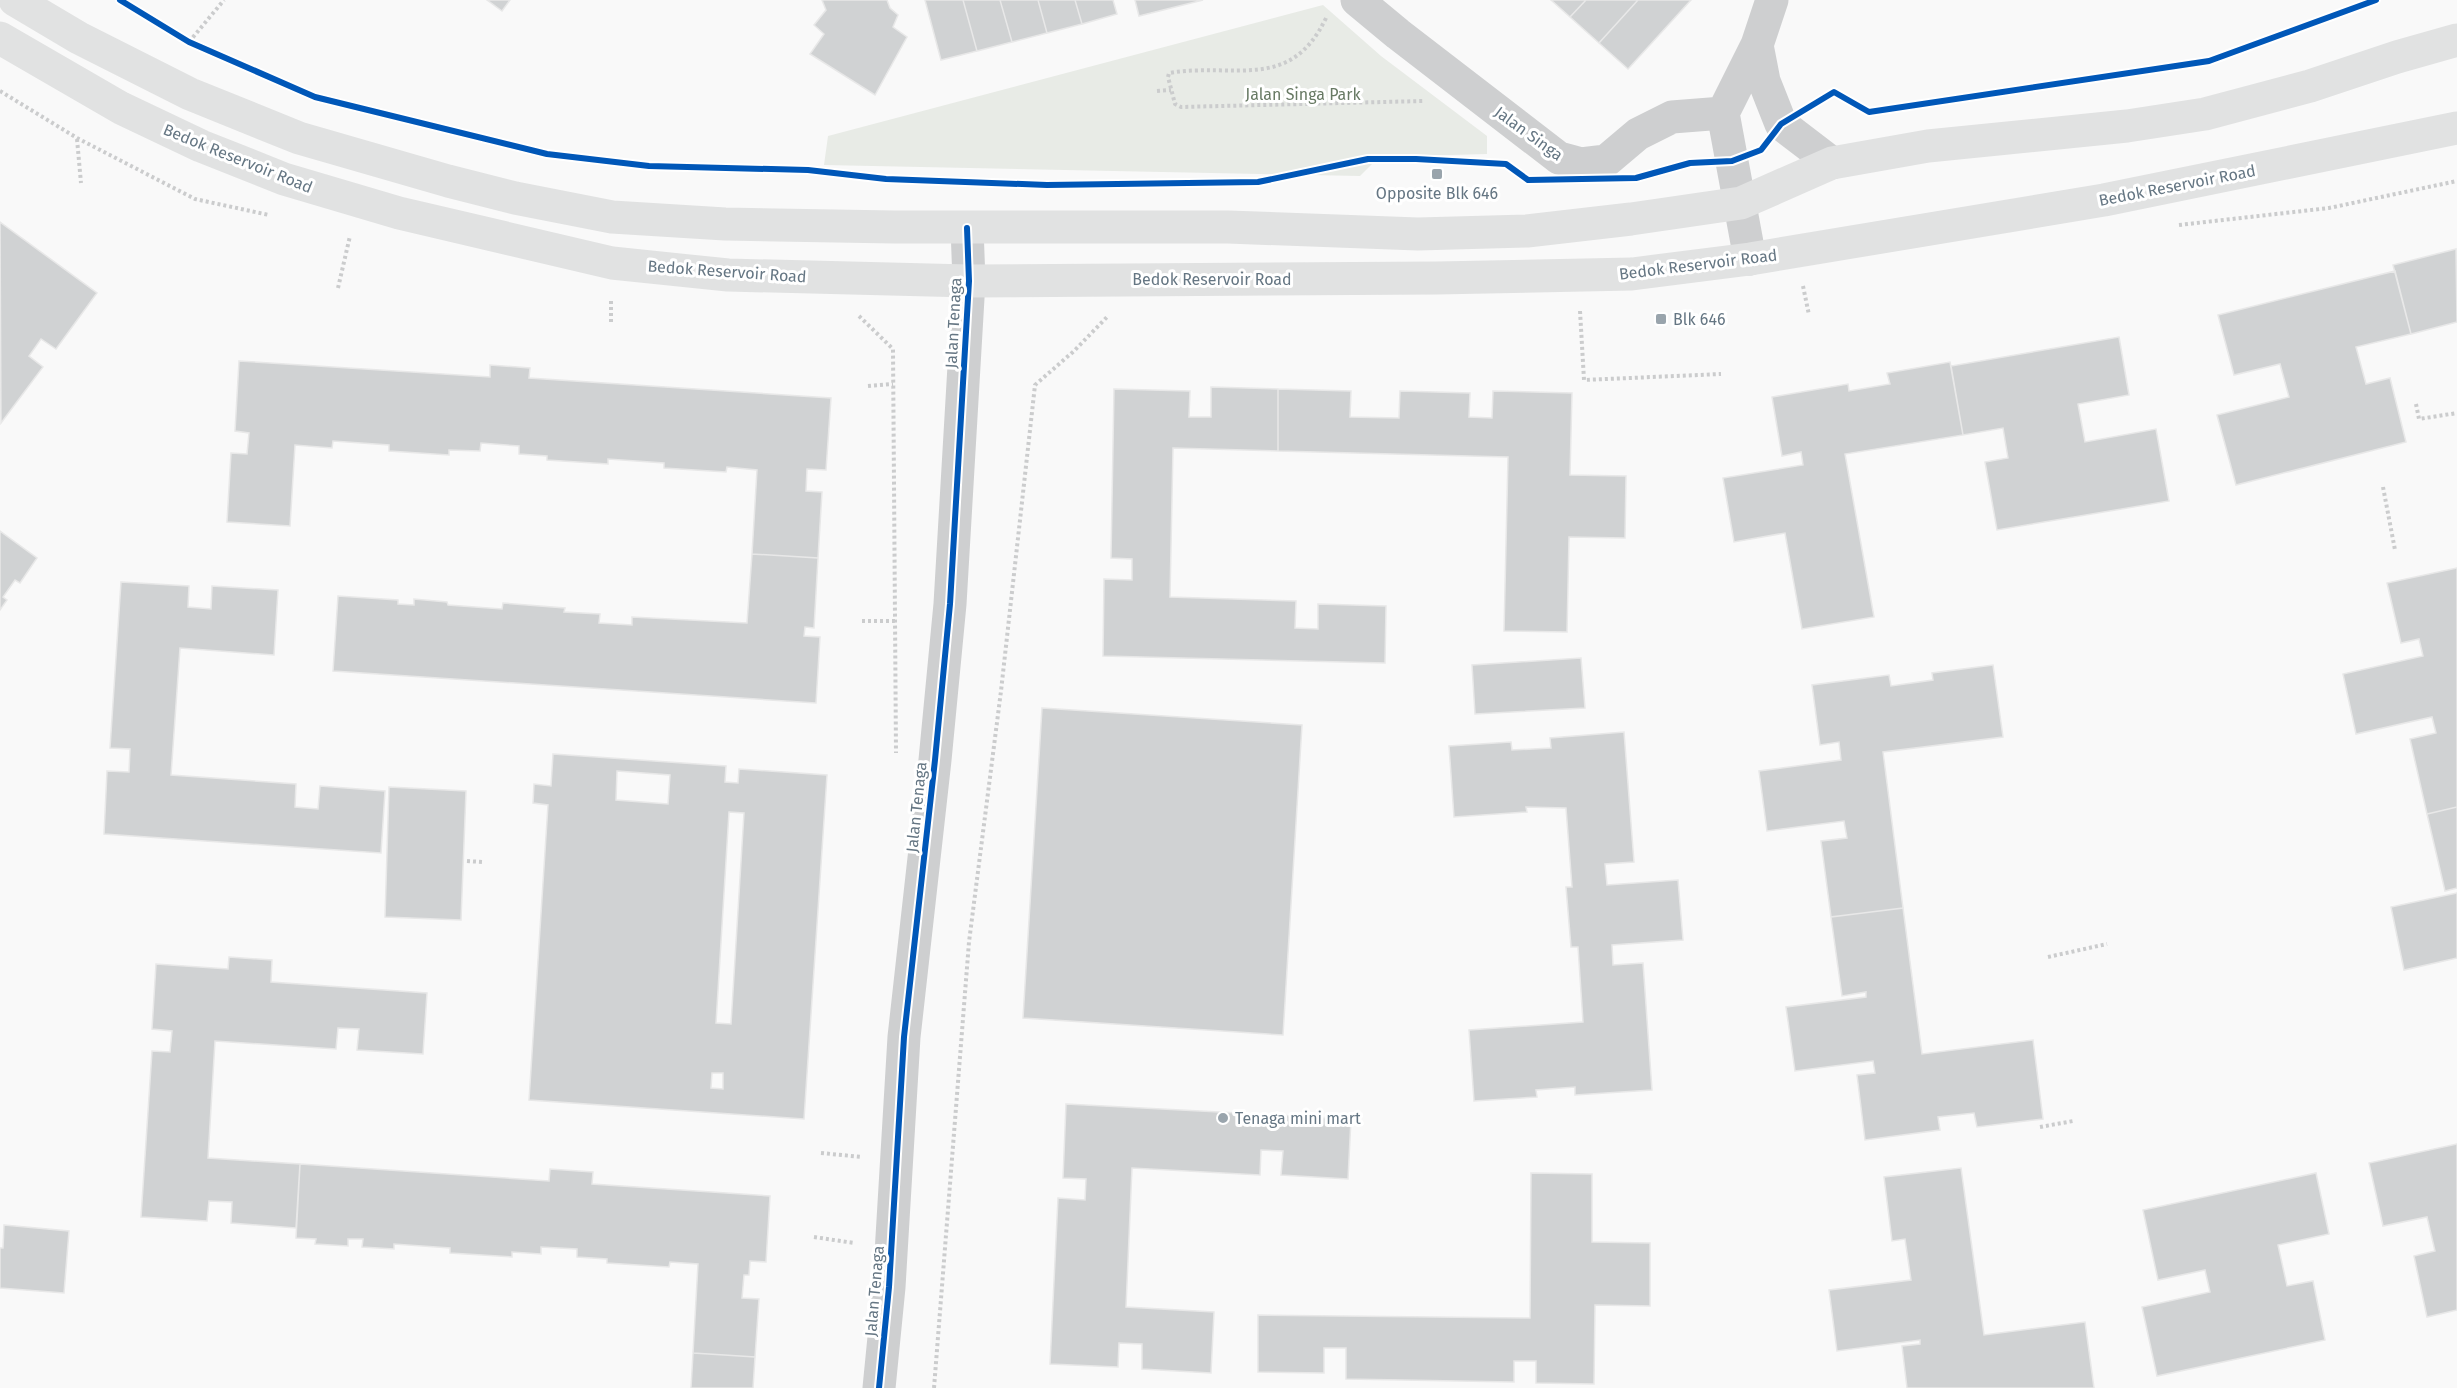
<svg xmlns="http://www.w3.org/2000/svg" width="2457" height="1388" font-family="'Fira Sans',sans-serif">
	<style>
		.green { fill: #e8ebe6 }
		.building { fill: #d0d2d3; stroke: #e8e8e8; stroke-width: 1.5; fill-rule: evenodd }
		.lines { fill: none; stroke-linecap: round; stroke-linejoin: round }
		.path { stroke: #cbcccd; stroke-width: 4; stroke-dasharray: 3 3; stroke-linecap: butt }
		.street { stroke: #cecfd0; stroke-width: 33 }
		.secondary { stroke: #e1e2e2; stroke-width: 33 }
		.cycleway-casing { stroke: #fff; stroke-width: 10 }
		.cycleway { stroke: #0057b8; stroke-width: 6 }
		.poi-dot { fill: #99a4ac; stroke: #fff; stroke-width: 2 }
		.labels { text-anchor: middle; stroke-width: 6; stroke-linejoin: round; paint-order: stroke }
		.park-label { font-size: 16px; fill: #687a64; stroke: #fff }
		.street-label { font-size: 16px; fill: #657683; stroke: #fff }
		.poi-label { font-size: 16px; fill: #657683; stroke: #fff; text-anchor: start }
	</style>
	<rect width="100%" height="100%" fill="#f9f9f9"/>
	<!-- green -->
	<path class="green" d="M 1323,5 L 1381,56 L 1487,136 L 1487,154 L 1379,157 L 1360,176 L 824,165 L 828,136 Z"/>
	<!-- building -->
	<path class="building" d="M 487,0 L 510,0 L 502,11 Z
		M 822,0 L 887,0 L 890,8 L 898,15 L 893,27 L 907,37 L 875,95 L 810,54 L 824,34 L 814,25 L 826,10 Z
		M 925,0 L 963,0 L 977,51 L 941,60 Z
		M 963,0 L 1000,0 L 1012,42 L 977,51 Z
		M 1000,0 L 1038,0 L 1047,33 L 1012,42 Z
		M 1038,0 L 1075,0 L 1082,24 L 1047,33 Z
		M 1075,0 L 1113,0 L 1117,14 L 1082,24 Z
		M 1135,0 L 1203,0 L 1139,16 Z
		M 1551,0 L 1586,0 L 1570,17 Z
		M 1586,0 L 1638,0 L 1599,43 L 1570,17 Z
		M 1638,0 L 1691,0 L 1628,69 L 1599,43 Z
		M 0,222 L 97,293 L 56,349 L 41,339 L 29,356 L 43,367 L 1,423 Z
		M 2456,249 L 2457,322 L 2411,334 L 2393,265 Z
		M 2395,271 L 2411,334 L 2356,347 L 2366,384 L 2390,378 L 2406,442 L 2236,485 L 2217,415 L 2289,397 L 2280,364 L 2234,375 L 2218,315 Z
		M 2119,337 L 2129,395 L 2078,404 L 2085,442 L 2156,429 L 2169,501 L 1997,530 L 1985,462 L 2008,458 L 2003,428 L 1963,435 L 1951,366 Z
		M 239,361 L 490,377 L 490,365 L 530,368 L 529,378 L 831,398 L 826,470 L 807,469 L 806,491 L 822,492 L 818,558 L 752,554 L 757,470 L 727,467 L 726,472 L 664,468 L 664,463 L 608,459 L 608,464 L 547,460 L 547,456 L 519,454 L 519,446 L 481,443 L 480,451 L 449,450 L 449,455 L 389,451 L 389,445 L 333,441 L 332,448 L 295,445 L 290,526 L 227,522 L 231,453 L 247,454 L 249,433 L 235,431 Z
		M 1950,362 L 1963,435 L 1845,454 L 1874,617 L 1802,629 L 1785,533 L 1734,542 L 1723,478 L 1803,465 L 1801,452 L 1782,456 L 1772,397 L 1848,384 L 1849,391 L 1890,384 L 1887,373 Z
		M 1211,387 L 1278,389 L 1278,451 L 1173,448 L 1170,597 L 1296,601 L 1295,628 L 1318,629 L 1318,604 L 1386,606 L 1385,663 L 1103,656 L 1104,579 L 1132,580 L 1132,559 L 1111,558 L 1114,389 L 1190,391 L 1189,417 L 1211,417 Z
		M 1278,389 L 1351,391 L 1350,417 L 1399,418 L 1400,391 L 1470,393 L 1469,417 L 1492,418 L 1493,391 L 1572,393 L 1570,475 L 1626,476 L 1625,538 L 1569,537 L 1567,632 L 1504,631 L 1508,457 L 1278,451 Z
		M 0,531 L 37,558 L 20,583 L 15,580 L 3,597 L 7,600 L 0,610 Z
		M 752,554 L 818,558 L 814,628 L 805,627 L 804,636 L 820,637 L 816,703 L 333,671 L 338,596 L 398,600 L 398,604 L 414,605 L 414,599 L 447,602 L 448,605 L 502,609 L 503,603 L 565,608 L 564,612 L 600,614 L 599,623 L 632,625 L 632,617 L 747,623 Z
		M 2457,568 L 2457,807 L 2427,814 L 2410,739 L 2436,733 L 2432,717 L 2356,734 L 2343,674 L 2423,656 L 2419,639 L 2401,643 L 2387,583 Z
		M 121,582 L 189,586 L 188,607 L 211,609 L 212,586 L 278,590 L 274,655 L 180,648 L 171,775 L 296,784 L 295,807 L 318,809 L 320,786 L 385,791 L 381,853 L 104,834 L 107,771 L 129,772 L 130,749 L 110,748 Z
		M 1581,658 L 1585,708 L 1475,714 L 1472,665 Z
		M 1993,665 L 2003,737 L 1883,752 L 1903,908 L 1831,917 L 1821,841 L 1847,838 L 1844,821 L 1767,831 L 1759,771 L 1841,760 L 1839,742 L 1820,745 L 1812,685 L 1889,675 L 1891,686 L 1933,680 L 1932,673 Z
		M 1042,708 L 1302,725 L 1283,1035 L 1023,1018 Z
		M 1624,732 L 1634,862 L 1605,864 L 1607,885 L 1678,880 L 1683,940 L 1612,945 L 1613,965 L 1643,963 L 1652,1090 L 1575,1095 L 1575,1087 L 1536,1090 L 1537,1097 L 1474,1101 L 1469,1030 L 1583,1022 L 1578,947 L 1571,947 L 1566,887 L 1572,887 L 1566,808 L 1526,807 L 1527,812 L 1454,817 L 1449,746 L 1511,742 L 1512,750 L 1551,748 L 1550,738 Z
		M 553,754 L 726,766 L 725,782 L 738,783 L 739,769 L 827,775 L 804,1119 L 529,1100 L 548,805 L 533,803 L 534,784 L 551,786 ZM 617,771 L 670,775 L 668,804 L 616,800 ZM 729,812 L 744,813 L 731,1024 L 716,1023 ZM 712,1073 L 723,1073 L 723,1089 L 711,1088 Z
		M 389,787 L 466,791 L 461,920 L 385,917 Z
		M 2457,807 L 2457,888 L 2445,891 L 2427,814 Z
		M 2457,893 L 2457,958 L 2404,970 L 2391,907 Z
		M 1903,908 L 1922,1054 L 2033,1040 L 2043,1119 L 1977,1127 L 1974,1113 L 1938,1117 L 1940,1130 L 1865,1140 L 1857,1075 L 1875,1073 L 1873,1061 L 1795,1071 L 1786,1007 L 1866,997 L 1866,992 L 1842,996 L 1831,917 Z
		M 229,957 L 272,960 L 271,982 L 427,993 L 423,1054 L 357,1050 L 359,1029 L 338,1028 L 336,1049 L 215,1041 L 208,1158 L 300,1164 L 296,1228 L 231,1223 L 232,1202 L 209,1201 L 207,1221 L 141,1217 L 152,1051 L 170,1052 L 172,1031 L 152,1029 L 156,964 L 228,969 Z
		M 1066,1104 L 1351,1119 L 1348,1179 L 1281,1175 L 1283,1151 L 1261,1150 L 1260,1175 L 1132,1168 L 1126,1307 L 1214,1312 L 1211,1373 L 1142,1369 L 1142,1344 L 1119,1343 L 1118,1367 L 1050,1364 L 1058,1198 L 1085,1200 L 1086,1179 L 1063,1178 Z
		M 2457,1144 L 2457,1310 L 2427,1317 L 2414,1256 L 2435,1251 L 2427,1217 L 2383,1226 L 2369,1163 Z
		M 300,1164 L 549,1181 L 550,1169 L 593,1172 L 592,1184 L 770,1196 L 766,1262 L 750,1261 L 749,1275 L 744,1275 L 742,1298 L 759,1299 L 755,1357 L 693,1353 L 698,1264 L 670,1262 L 669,1267 L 607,1263 L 607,1259 L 577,1257 L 577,1249 L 541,1247 L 541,1254 L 512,1252 L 512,1257 L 450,1253 L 450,1248 L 394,1244 L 394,1249 L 362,1247 L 363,1239 L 348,1239 L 348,1246 L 315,1244 L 316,1239 L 296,1238 Z
		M 1961,1168 L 1984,1335 L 2085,1322 L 2094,1388 L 1907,1388 L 1902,1346 L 1920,1344 L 1920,1340 L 1837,1351 L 1829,1290 L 1911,1280 L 1905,1239 L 1892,1241 L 1884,1177 Z
		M 1531,1173 L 1592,1174 L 1592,1242 L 1650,1243 L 1650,1306 L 1595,1305 L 1594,1384 L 1536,1383 L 1536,1361 L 1514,1361 L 1514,1382 L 1346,1379 L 1346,1348 L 1324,1348 L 1324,1373 L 1258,1372 L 1258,1315 L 1530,1318 Z
		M 2316,1173 L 2329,1234 L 2278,1245 L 2287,1286 L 2313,1281 L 2325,1340 L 2157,1376 L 2142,1307 L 2210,1292 L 2205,1270 L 2158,1280 L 2143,1210 Z
		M 4,1225 L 69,1231 L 64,1293 L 0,1288 L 0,1248 L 3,1248 Z
		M 693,1353 L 755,1357 L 753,1388 L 691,1388 Z"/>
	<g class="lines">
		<!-- path -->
		<path class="path" d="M 1326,18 C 1290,93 1234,62 1169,73 L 1168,77 L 1175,104 L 1181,107 L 1423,101
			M 189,42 L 224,0
			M 0,91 L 77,138 L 195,199 L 269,215
			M 1157,91 L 1171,90
			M 77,139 L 81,183
			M 2179,225 L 2329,208 L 2457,181
			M 1803,286 L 1809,315
			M 338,288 L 350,236
			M 1580,311 L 1584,380 L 1721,374
			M 859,316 L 893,349 L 896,753
			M 611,322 L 611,300
			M 868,386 L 893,384
			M 2416,404 L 2419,419 L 2457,413
			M 2383,487 L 2395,550
			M 862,621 L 895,621
			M 467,861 L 482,862
			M 2048,957 L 2107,944
			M 2040,1127 L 2073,1121
			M 821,1153 L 862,1157
			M 814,1237 L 854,1243
			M 934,1388 L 969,942 L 1001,691 L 1035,385 L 1074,351 L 1108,316"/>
		<!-- street -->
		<path class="street" d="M 1357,0 L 1398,34 L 1559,158 L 1581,164 L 1606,161 L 1638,134 L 1672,117 L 1723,113
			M 1757,45 L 1764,81 L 1781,124 L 1832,163
			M 1750,259 L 1723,113 L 1757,45 L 1772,0
			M 879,1388 L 889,1287 L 904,1037 L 935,760 L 950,604 L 969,281 L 967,228"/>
		<!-- secondary -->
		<path class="secondary" d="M 15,0 L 79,38 L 190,94 L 299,138 L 448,181 L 515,198 L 612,217 L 725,224 L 894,227 L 1228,227 L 1418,234 L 1527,231 L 1631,219 L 1741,203 L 1832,163 L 1928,146 L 2127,126 L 2205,114 L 2310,86 L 2397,57 L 2457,40
			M 0,38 L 121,108 L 201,146 L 284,179 L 399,213 L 612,263 L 728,275 L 969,281 L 1437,278 L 1632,274 L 1750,259 L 2104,200 L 2457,128"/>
		<!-- cycleway casing -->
		<g class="cycleway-casing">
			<path id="cycleway" d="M 120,0 L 189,42 L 315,97 L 547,154 L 649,166 L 808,170 L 886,179 L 1047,185 L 1258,182 L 1368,159 L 1416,159 L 1506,164 L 1528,180 L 1636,178 L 1690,163 L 1732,161 L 1761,150 L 1781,124 L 1834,92 L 1869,112 L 2209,61 L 2376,0
				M 879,1388 L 889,1287 L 904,1037 L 935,760 L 950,604 L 969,281 L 967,228"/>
		</g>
		<!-- cycleway -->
		<use href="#cycleway" class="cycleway"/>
	</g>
	<!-- markers -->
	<g class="poi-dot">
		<rect x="1431" y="168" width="12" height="12" rx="3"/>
		<rect x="1655" y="313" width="12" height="12" rx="3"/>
		<circle cx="1223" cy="1118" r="6"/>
	</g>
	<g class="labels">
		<!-- park labels -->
		<g class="park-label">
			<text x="1303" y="100">Jalan Singa Park</text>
		</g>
		<!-- street labels -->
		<g class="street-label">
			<text transform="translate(1529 133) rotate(36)" y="6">Jalan Singa</text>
			<text transform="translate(238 158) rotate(22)" y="6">Bedok Reservoir Road</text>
			<text transform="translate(2177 185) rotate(-11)" y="6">Bedok Reservoir Road</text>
			<text transform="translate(1698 264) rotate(-7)" y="6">Bedok Reservoir Road</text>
			<text transform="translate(727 271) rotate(4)" y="6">Bedok Reservoir Road</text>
			<text x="1212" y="285">Bedok Reservoir Road</text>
			<text transform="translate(953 323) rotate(-87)" y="6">Jalan Tenaga</text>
			<text transform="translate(916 807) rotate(-84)" y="6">Jalan Tenaga</text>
			<text transform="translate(874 1291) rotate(-85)" y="6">Jalan Tenaga</text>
		</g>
		<!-- poi labels -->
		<g class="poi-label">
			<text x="1437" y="199" text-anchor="middle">Opposite Blk 646</text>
			<text x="1673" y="325">Blk 646</text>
			<text x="1235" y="1124">Tenaga mini mart</text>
		</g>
	</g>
</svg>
